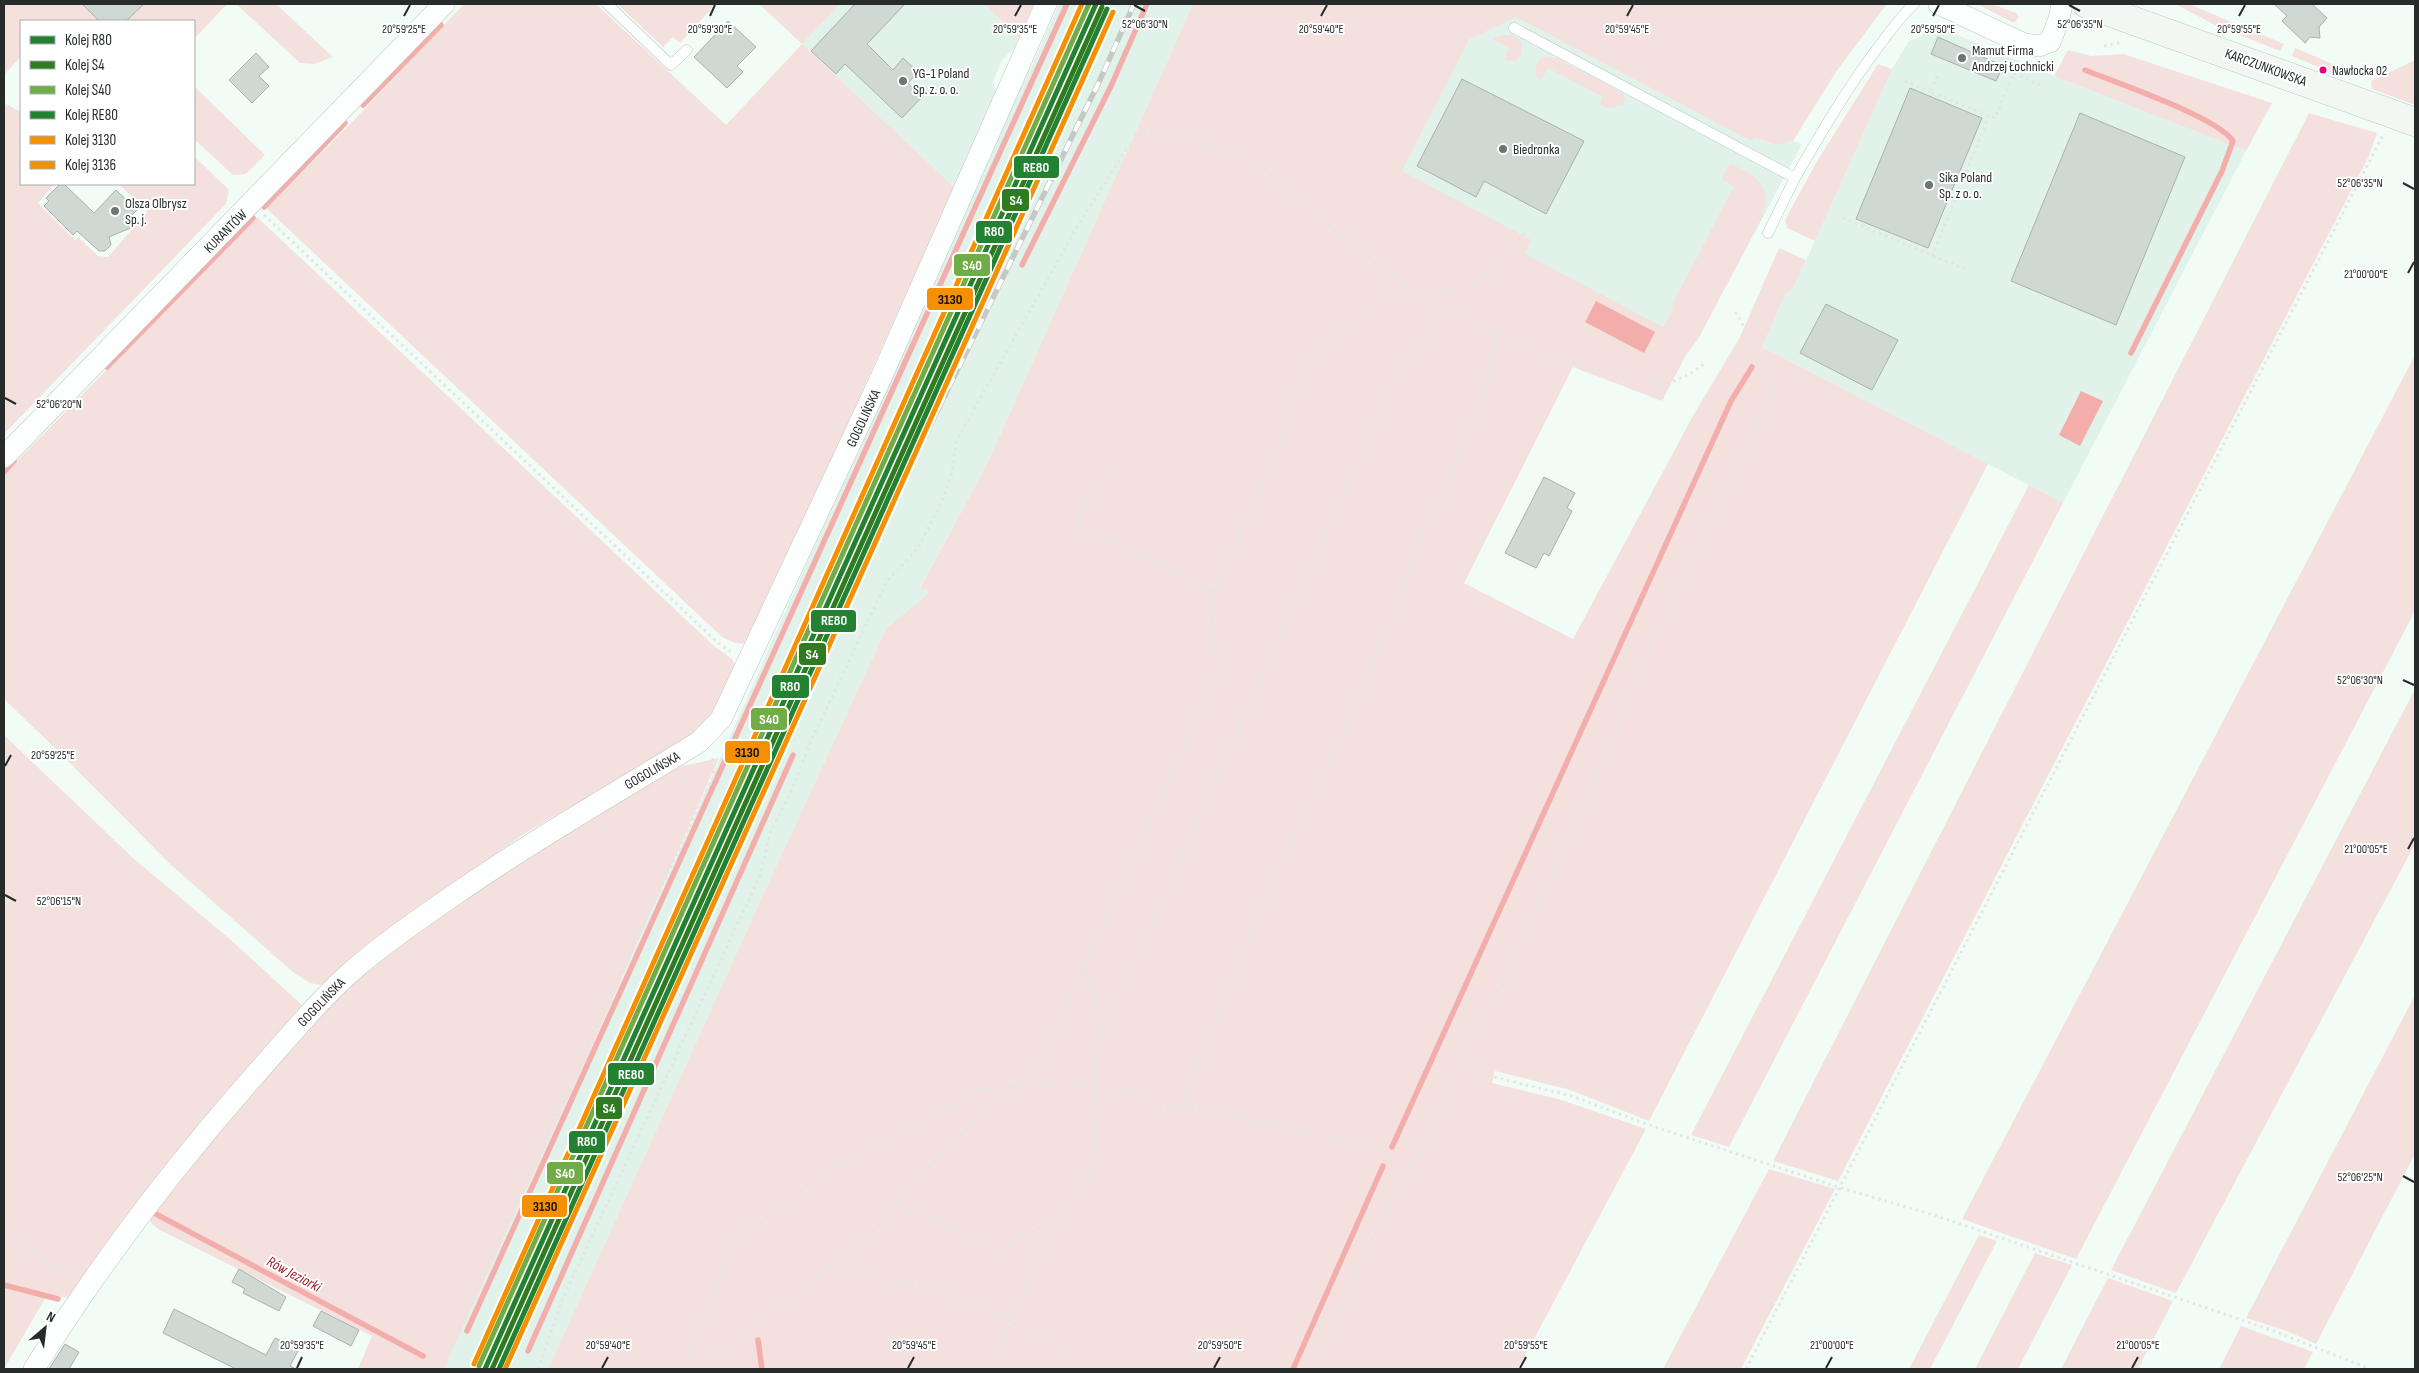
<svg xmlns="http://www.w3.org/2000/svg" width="2419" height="1373" font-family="'Sofia Sans Condensed',sans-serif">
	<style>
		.built { fill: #e0f2e9 }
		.green { fill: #f4e1dd }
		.water { fill: #f3aeab }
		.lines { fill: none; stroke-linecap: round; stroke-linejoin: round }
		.stream { stroke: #f3aeab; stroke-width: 5.5 }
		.building { fill: #d0d8d4; stroke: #aab1ae }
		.lane-casing { stroke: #bfc6c2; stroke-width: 11 }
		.street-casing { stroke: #bfc6c2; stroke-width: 22 }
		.secondary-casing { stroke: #bfc6c2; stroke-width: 29 }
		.path { stroke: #e3e5e4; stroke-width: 3; stroke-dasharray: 2.5 4; stroke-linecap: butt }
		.lane { stroke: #fdfffe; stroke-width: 10 }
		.street { stroke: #fdfffe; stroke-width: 21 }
		.secondary { stroke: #f2f7f4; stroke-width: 28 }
		.rail-casing { stroke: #c6c8c7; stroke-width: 5.5 }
		.rail { stroke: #fff; stroke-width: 4; stroke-dasharray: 11; stroke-linecap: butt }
		.rail-1-casing { stroke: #fff; stroke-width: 9 }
		.rail-2-casing { stroke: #fff; stroke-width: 9 }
		.rail-3-casing { stroke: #fff; stroke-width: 9 }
		.rail-4-casing { stroke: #fff; stroke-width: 9 }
		.rail-5-casing { stroke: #fff; stroke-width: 9 }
		.rail-6-casing { stroke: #fff; stroke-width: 9 }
		.rail-1 { stroke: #238132; stroke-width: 5 }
		.rail-2 { stroke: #2f7b20; stroke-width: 5 }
		.rail-3 { stroke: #70ad46; stroke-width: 5 }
		.rail-4 { stroke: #238132; stroke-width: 5 }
		.rail-5 { stroke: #f49002; stroke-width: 5 }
		.rail-6 { stroke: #f49002; stroke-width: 5 }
		.ticks { fill: none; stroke: #272c2a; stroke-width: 2 }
		.poi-dot { fill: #6e7572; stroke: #fff; stroke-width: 2 }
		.bus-dot { fill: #e5007d; stroke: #fff; stroke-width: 2 }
		.labels { text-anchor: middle; stroke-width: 4; stroke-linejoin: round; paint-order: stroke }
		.bus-label { font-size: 13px; fill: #272c2a; stroke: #fff; text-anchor: start }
		.poi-label { font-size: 14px; fill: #272c2a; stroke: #fff; text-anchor: start }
		.street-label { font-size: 14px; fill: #272c2a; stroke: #fff }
		.water-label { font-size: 15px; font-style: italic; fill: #951e28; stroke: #fff }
		.ticks-label { font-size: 12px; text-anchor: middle; fill: #272c2a; stroke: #fff; stroke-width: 4; stroke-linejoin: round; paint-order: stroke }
		.line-badge { stroke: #fff; stroke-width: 2 }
		.badge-label { font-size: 14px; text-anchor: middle; font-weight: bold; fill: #fff }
		.pale-badge-label { font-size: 14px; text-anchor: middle; font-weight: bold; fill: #111 }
	</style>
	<rect width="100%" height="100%" fill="#f2fcf7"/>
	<!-- built -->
	<path class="built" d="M 840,4 L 984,4 L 1019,37 L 1014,48 L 1002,60 L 993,82 L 996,90 L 954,187 L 802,44 Z
		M 1059,4 L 1193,4 L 988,462 L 920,587 L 931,592 L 886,629 L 769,882 L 548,1369 L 444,1369 L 590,1051 L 863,437 L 1020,76 L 1030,70 Z
		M 1516,17 L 1751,141 L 1753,136 L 1775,145 L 1793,141 L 1802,144 L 1698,339 L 1686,355 L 1392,190 L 1469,40 Z
		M 1929,23 L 2054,76 L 2246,151 L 2063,503 L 1762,347 L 1785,294 L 1793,288 L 1810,252 L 1892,69 L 1909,41 L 1921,37 Z"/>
	<!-- green -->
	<path class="green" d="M 4,4 L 227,4 L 194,39 L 194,21 L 21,21 L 21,56 L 4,75 Z
		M 236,4 L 276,4 L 333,57 L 314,64 L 300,63 Z
		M 464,4 L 596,4 L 726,125 L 802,44 L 759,4 L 840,4 L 802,44 L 954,187 L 750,641 C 739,647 731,641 722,637 L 266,208 L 353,121 Z
		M 617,4 L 716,4 L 680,43 L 673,37 L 663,47 Z
		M 984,4 L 1034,4 L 1019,37 Z
		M 1193,4 L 1886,5 L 1836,72 L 1793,141 L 1776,145 L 1754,137 L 1751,141 L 1516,17 L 1469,40 L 1402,171 L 1531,240 L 1525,254 L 1663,327 L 1673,310 L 1672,305 L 1734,186 L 1721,179 L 1730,163 C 1751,174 1775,185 1762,213 L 1764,214 L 1698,339 L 1686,355 L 1662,401 L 1573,367 L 1464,583 L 1573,639 L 1694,414 L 1740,337 L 1779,248 L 1806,260 L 1793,288 L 1785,294 L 1762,347 L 1988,464 L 1649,1121 L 1570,1090 L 1495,1071 L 1492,1083 L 1562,1100 L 1646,1129 L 1518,1369 L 548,1369 L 769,882 L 886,629 L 930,592 L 920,588 L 988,462 Z
		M 1977,4 L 1991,4 L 2016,13 L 2019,17 L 2015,22 L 2012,22 Z
		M 2175,4 L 2189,4 L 2284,44 L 2280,51 L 2221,28 Z
		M 1502,35 L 1513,35 L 1522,43 L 1522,54 L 1515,61 L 1504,60 L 1509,48 L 1493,39 Z
		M 2295,48 L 2347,70 L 2342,77 L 2292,56 Z
		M 2068,50 L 2091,56 L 2123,54 L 2272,103 L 2246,151 L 2054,76 Z
		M 1547,56 L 1558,59 L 1622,93 L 1625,99 L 1623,106 L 1618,104 L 1614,108 L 1608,108 L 1600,105 L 1603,97 L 1548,68 L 1541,80 L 1538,79 C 1533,69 1536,59 1547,56 Z
		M 2415,60 L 2415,105 L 2372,89 L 2371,81 Z
		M 1878,64 L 1892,69 L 1815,241 L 1787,228 L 1785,220 L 1816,163 Z
		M 194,86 L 265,155 L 246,174 L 233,175 L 194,139 Z
		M 4,103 L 21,112 L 21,184 L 55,184 L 38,203 L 75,240 L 78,237 L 98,256 L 108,257 L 147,212 L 119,184 L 194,184 L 194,156 L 229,190 L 226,204 L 4,434 Z
		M 2309,113 L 2377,133 L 2369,156 L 1838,1181 L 1773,1161 Z
		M 257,217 L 714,646 L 732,659 L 738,669 C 720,709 715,718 679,744 L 522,835 L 321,985 L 310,983 L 294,973 L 170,864 L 58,751 L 4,699 L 4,474 Z
		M 2415,355 L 2415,611 L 2076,1259 L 1962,1219 Z
		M 2029,485 L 2063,503 L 1729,1147 L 1691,1135 Z
		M 2415,689 L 2415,844 L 2176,1293 L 2111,1270 Z
		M 4,735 L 133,858 L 232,941 L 302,1005 L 227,1096 L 70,1298 L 47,1295 L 4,1369 Z
		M 719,758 L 590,1051 L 444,1369 L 358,1369 L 372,1336 L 158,1229 L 150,1222 L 147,1215 L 176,1185 L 317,1015 L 392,948 L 664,767 L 688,765 Z
		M 2415,995 L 2415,1154 L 2316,1344 L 2287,1331 L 2246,1318 Z
		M 1769,1169 L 1835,1189 L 1741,1369 L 1663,1369 Z
		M 1979,1235 L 1997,1241 L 1930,1369 L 1909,1369 Z
		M 2035,1253 L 2072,1265 L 2018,1369 L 1975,1369 Z
		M 2108,1278 L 2173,1301 L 2138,1369 L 2061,1369 Z
		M 2241,1326 L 2313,1352 L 2304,1369 L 2219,1369 Z"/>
	<!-- water -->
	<path class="water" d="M 1596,301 L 1655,332 L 1644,353 L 1585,322 Z
		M 2081,391 L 2103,401 L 2080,446 L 2059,435 Z"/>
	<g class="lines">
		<!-- stream -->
		<path class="stream" d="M 2085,70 C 2117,83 2217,117 2233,141 L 2222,171 L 2131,353
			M 363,105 L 441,25
			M 264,207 L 345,123
			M 1022,265 L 1111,86 L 1147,4
			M 107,367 L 253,218
			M 4,472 L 14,461
			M 1392,1147 L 1731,401 L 1752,367
			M 154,1213 L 423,1356
			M 4,1285 L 58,1299
			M 467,1331 L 1067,4
			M 758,1340 L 762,1369
			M 528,1351 L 793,755
			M 1293,1369 L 1383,1166"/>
	</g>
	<!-- building -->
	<path class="building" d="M 82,4 L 144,4 L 126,21 L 99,21 Z
		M 855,4 L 905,4 L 867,44 L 893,70 L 903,58 L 918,72 L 908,83 L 922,97 L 902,118 L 845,64 L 836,74 L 811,51 Z
		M 2274,4 L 2312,4 L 2327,18 L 2319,27 L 2320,38 L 2310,37 L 2305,43 L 2282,21 L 2287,16 Z
		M 728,21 L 756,47 L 737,66 L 743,72 L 727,88 L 694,57 Z
		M 1938,37 L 2003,66 L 1996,81 L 1931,54 Z
		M 256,53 L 269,67 L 259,76 L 269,86 L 252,103 L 229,80 Z
		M 1462,79 L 1584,141 L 1546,214 L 1484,181 L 1476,197 L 1417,166 Z
		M 1910,88 L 1982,118 L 1928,248 L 1856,219 Z
		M 2080,113 L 2185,157 L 2116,325 L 2011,281 Z
		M 60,184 L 64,184 L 94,213 L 116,190 L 137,210 L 127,220 L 133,227 L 109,237 L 111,245 L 105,251 L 99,251 L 77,231 L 73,235 L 44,206 L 49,201 L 46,198 Z
		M 1826,304 L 1898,340 L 1872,390 L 1800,353 Z
		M 1544,477 L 1575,493 L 1567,508 L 1572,511 L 1549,556 L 1544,553 L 1536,568 L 1505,553 Z
		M 239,1269 L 286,1297 L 279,1311 L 243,1293 L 245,1289 L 232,1282 Z
		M 174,1309 L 266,1355 L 275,1338 L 299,1349 L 290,1366 L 296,1369 L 236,1369 L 163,1333 Z
		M 321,1311 L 359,1330 L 351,1346 L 313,1326 Z
		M 65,1344 L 79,1352 L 69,1369 L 49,1369 Z"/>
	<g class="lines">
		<!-- lane casing -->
		<g class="lane-casing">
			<path id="lane" d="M 607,4 L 671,65 L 687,50
				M 1514,28 L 1795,178 C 1822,131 1849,85 1882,42 C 1892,29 1902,15 1914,4
				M 1768,233 L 1795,178"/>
		</g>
		<!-- street casing -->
		<g class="street-casing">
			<path id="street" d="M 1939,4 L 2024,44 L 2039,46 L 2050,42 L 2059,19 L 2062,4
				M 4,457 L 444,4
				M 34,1369 C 100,1263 172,1169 255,1075 C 289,1037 321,997 360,964 C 390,939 422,917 454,895 C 534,840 617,792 699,742 L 721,719 L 880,380 L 1046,4"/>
		</g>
		<!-- secondary casing -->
		<g class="secondary-casing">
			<path id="secondary" d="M 2087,4 L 2415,122"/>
		</g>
		<!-- path -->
		<path class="path" d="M 2104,46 L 2123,42
			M 1937,76 L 1930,92 L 1995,118 L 2014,73 L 2040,85
			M 1905,81 L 1930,92
			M 264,215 L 718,643 L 731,652
			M 1843,218 L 1965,269
			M 1932,256 L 1989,116
			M 1108,461 L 1077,522 L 1086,534 L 1111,540 L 1215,591
			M 1098,1045 L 1396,376 L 1420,350 L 1445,304
			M 1458,1063 L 1494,1077 L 1572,1096 L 1649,1125 L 1841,1188 L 1934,1215 L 2274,1331 L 2370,1369
			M 1183,1107 L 1212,1029 L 1280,864 L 1337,748 L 1404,586 L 1423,525 L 1440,504 L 1470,426 L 1483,407 L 1490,365 L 1499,333
			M 898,1203 L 994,1250 L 1011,1244 L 1059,1216
			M 4,1227 L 46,1264 L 74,1274
			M 829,1265 L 872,1277 L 924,1286 L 963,1300 L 1010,1320 L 1085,1369
			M 448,1352 L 603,1010 L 714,776 L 714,761 L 711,757
			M 538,1369 L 563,1298 L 760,876 L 770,833 L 791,792 L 811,741 L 887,581 L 918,548 L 941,503 L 952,473 L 957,440 L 1078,225 L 1126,150 L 1140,135 L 1155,130 L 1217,145 L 1257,161 L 1357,250 L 1422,296 C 1443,292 1471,289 1487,275 C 1502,262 1512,245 1527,232
			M 683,1369 L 733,1244 L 824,1173 L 978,1089 L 1098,1084 L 1132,1092 L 1160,1105 L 1183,1107 L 1280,1125 L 1374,1148 L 1414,1164
			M 700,1369 L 878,1226 L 914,1183 L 976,1120 L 1027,1074 L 1045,1052 L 1219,671 C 1215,644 1208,618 1215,591 L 1277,451 L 1295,390 L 1309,360 L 1324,341 L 1376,300 L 1422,296 L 1437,301 L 1499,332 L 1558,359 L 1637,382 L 1668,384 L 1690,374 L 1705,363
			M 989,1369 L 1059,1215 L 1090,1176 L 1095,1156 L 1097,1109 L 1098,1007 L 1084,967
			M 1310,1369 L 1352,1285 L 1378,1225 L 1412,1169 L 1435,1120 L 1461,1050 L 1485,1007 L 1501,985 L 1612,744 L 1621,713 L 1653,640 L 1774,390 C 1769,373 1762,365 1754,350 C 1747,335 1744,325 1734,310
			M 1746,1369 L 2383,135"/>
		<!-- lane -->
		<use href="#lane" class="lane"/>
		<!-- street -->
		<use href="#street" class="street"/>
		<!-- secondary -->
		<use href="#secondary" class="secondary"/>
		<!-- rail casing -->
		<g class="rail-casing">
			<path id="rail" d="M 502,1369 L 867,554 L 1100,80 L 1134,4"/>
		</g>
		<!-- rail -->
		<use href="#rail" class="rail"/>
		<!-- rail-1 casing -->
		<g class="rail-1-casing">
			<path id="rail-1" d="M 485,1369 L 1096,4"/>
		</g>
		<!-- rail-2 casing -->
		<g class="rail-2-casing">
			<path id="rail-2" d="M 492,1369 L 1102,7"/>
		</g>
		<!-- rail-3 casing -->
		<g class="rail-3-casing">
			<path id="rail-3" d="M 479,1366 L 1089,4"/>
		</g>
		<!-- rail-4 casing -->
		<g class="rail-4-casing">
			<path id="rail-4" d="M 499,1369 L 1107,9"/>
		</g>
		<!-- rail-5 casing -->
		<g class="rail-5-casing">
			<path id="rail-5" d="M 474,1364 L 1082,4"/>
		</g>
		<!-- rail-6 casing -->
		<g class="rail-6-casing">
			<path id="rail-6" d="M 505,1369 L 1113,12"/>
		</g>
		<!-- rail-1 -->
		<use href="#rail-1" class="rail-1"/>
		<!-- rail-2 -->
		<use href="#rail-2" class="rail-2"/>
		<!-- rail-3 -->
		<use href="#rail-3" class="rail-3"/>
		<!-- rail-4 -->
		<use href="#rail-4" class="rail-4"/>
		<!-- rail-5 -->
		<use href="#rail-5" class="rail-5"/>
		<!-- rail-6 -->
		<use href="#rail-6" class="rail-6"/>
	</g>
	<!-- ticks -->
	<path class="ticks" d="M 1134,5 L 1145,11M 2069,5 L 2080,11M 404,16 L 410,5M 710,16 L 715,5M 1015,16 L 1021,5M 1321,16 L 1327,5M 1627,16 L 1633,5M 1933,16 L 1939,5M 2239,16 L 2245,5M 2403,183 L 2414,189M 2408,273 L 2414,262M 5,398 L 16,404M 2403,680 L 2414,685M 5,766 L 11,755M 2408,849 L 2414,838M 5,895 L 16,901M 2403,1176 L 2414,1182M 297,1368 L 302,1357M 602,1368 L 608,1357M 908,1368 L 914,1357M 1214,1368 L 1220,1357M 1520,1368 L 1526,1357M 1826,1368 L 1832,1357M 2132,1368 L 2138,1357"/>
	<!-- markers -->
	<g class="poi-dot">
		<circle cx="1962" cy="58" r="5"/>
		<circle cx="903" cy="81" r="5"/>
		<circle cx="1503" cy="149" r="5"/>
		<circle cx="1929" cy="185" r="5"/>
		<circle cx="115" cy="211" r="5"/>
	</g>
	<circle class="bus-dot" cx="2323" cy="70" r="4.5"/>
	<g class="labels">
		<!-- bus labels -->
		<g class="bus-label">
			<text x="2332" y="75">Nawłocka 02</text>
		</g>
		<!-- poi labels -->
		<g class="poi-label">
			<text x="1972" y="55">Mamut Firma<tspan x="1972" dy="16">Andrzej Łochnicki</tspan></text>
			<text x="913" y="78">YG-1 Poland<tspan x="913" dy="16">Sp. z. o. o.</tspan></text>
			<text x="1513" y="154">Biedronka</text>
			<text x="1939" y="182">Sika Poland<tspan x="1939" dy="16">Sp. z o. o.</tspan></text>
			<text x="125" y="208">Olsza Olbrysz<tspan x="125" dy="16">Sp. j.</tspan></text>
		</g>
		<!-- street labels -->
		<g class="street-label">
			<text transform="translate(2266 67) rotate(20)" y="5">KARCZUNKOWSKA</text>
			<text transform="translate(225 231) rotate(-45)" y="5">KURANTÓW</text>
			<text transform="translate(863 418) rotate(-65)" y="5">GOGOLIŃSKA</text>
			<text transform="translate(652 770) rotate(-30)" y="5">GOGOLIŃSKA</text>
			<text transform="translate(321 1002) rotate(-46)" y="5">GOGOLIŃSKA</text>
		</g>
		<!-- water labels -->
		<g class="water-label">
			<text transform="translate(294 1274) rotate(28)" y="5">Rów Jeziorki</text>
		</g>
	</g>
	<g class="ticks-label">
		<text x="1145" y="28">52°06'30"N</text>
		<text x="2080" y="28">52°06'35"N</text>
		<text x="404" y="33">20°59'25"E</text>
		<text x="710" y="33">20°59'30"E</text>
		<text x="1015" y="33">20°59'35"E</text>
		<text x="1321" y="33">20°59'40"E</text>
		<text x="1627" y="33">20°59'45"E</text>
		<text x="1933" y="33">20°59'50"E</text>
		<text x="2239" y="33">20°59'55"E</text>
		<text x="2360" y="187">52°06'35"N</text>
		<text x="2366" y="278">21°00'00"E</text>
		<text x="59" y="408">52°06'20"N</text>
		<text x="2360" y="684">52°06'30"N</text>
		<text x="53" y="759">20°59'25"E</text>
		<text x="2366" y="853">21°00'05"E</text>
		<text x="59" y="905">52°06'15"N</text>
		<text x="2360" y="1181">52°06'25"N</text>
		<text x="302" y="1349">20°59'35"E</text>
		<text x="608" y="1349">20°59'40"E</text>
		<text x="914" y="1349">20°59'45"E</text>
		<text x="1220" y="1349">20°59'50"E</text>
		<text x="1526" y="1349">20°59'55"E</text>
		<text x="1832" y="1349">21°00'00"E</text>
		<text x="2138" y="1349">21°00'05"E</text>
	</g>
	<g class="line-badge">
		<rect x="1013" y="155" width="47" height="24" rx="5" fill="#238132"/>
		<rect x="1001" y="188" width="29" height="24" rx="5" fill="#2f7b20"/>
		<rect x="975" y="220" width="38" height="24" rx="5" fill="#238132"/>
		<rect x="953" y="253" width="38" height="24" rx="5" fill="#70ad46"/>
		<rect x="926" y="287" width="48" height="24" rx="5" fill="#f49002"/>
		<rect x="810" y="609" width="47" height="24" rx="5" fill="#238132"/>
		<rect x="798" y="642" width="29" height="24" rx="5" fill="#2f7b20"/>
		<rect x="771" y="674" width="39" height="25" rx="5" fill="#238132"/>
		<rect x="750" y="707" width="38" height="24" rx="5" fill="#70ad46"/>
		<rect x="724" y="740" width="47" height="24" rx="5" fill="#f49002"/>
		<rect x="607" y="1062" width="48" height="24" rx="5" fill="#238132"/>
		<rect x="595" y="1096" width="28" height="24" rx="5" fill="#2f7b20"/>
		<rect x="568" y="1130" width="38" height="24" rx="5" fill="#238132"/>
		<rect x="546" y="1161" width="38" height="24" rx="5" fill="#70ad46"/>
		<rect x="521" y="1194" width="47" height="24" rx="5" fill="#f49002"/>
	</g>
	<g class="badge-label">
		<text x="1036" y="172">RE80</text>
		<text x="1016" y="205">S4</text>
		<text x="994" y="236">R80</text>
		<text x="972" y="270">S40</text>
		<text x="834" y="625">RE80</text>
		<text x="812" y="659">S4</text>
		<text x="790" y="691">R80</text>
		<text x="769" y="724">S40</text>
		<text x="631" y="1079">RE80</text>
		<text x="609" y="1113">S4</text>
		<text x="587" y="1146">R80</text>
		<text x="565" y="1178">S40</text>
	</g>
	<g class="pale-badge-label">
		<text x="950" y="304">3130</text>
		<text x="747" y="757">3130</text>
		<text x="545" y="1211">3130</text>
	</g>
	<!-- border -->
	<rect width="2419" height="1373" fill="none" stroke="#272c2a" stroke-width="10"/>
	<!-- legend -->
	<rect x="20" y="20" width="175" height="165" fill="#ffffff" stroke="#a9abaa"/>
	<rect x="30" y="36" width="25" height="8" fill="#238132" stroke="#a9abaa"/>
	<text x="65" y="45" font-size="15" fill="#272c2a">Kolej R80</text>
	<rect x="30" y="61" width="25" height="8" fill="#2f7b20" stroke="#a9abaa"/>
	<text x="65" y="70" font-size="15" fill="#272c2a">Kolej S4</text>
	<rect x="30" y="86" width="25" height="8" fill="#70ad46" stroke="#a9abaa"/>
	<text x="65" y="95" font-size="15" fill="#272c2a">Kolej S40</text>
	<rect x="30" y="111" width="25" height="8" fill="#238132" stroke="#a9abaa"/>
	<text x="65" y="120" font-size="15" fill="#272c2a">Kolej RE80</text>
	<rect x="30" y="136" width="25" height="8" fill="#f49002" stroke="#a9abaa"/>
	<text x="65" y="145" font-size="15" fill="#272c2a">Kolej 3130</text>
	<rect x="30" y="161" width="25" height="8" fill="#f49002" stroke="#a9abaa"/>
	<text x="65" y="170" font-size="15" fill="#272c2a">Kolej 3136</text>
	<!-- north arrow -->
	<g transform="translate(45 1328) rotate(28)" stroke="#ffffff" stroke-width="4" paint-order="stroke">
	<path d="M0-4L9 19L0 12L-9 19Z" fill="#272c2a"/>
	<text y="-8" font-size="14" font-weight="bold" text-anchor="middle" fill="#272c2a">N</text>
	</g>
</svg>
